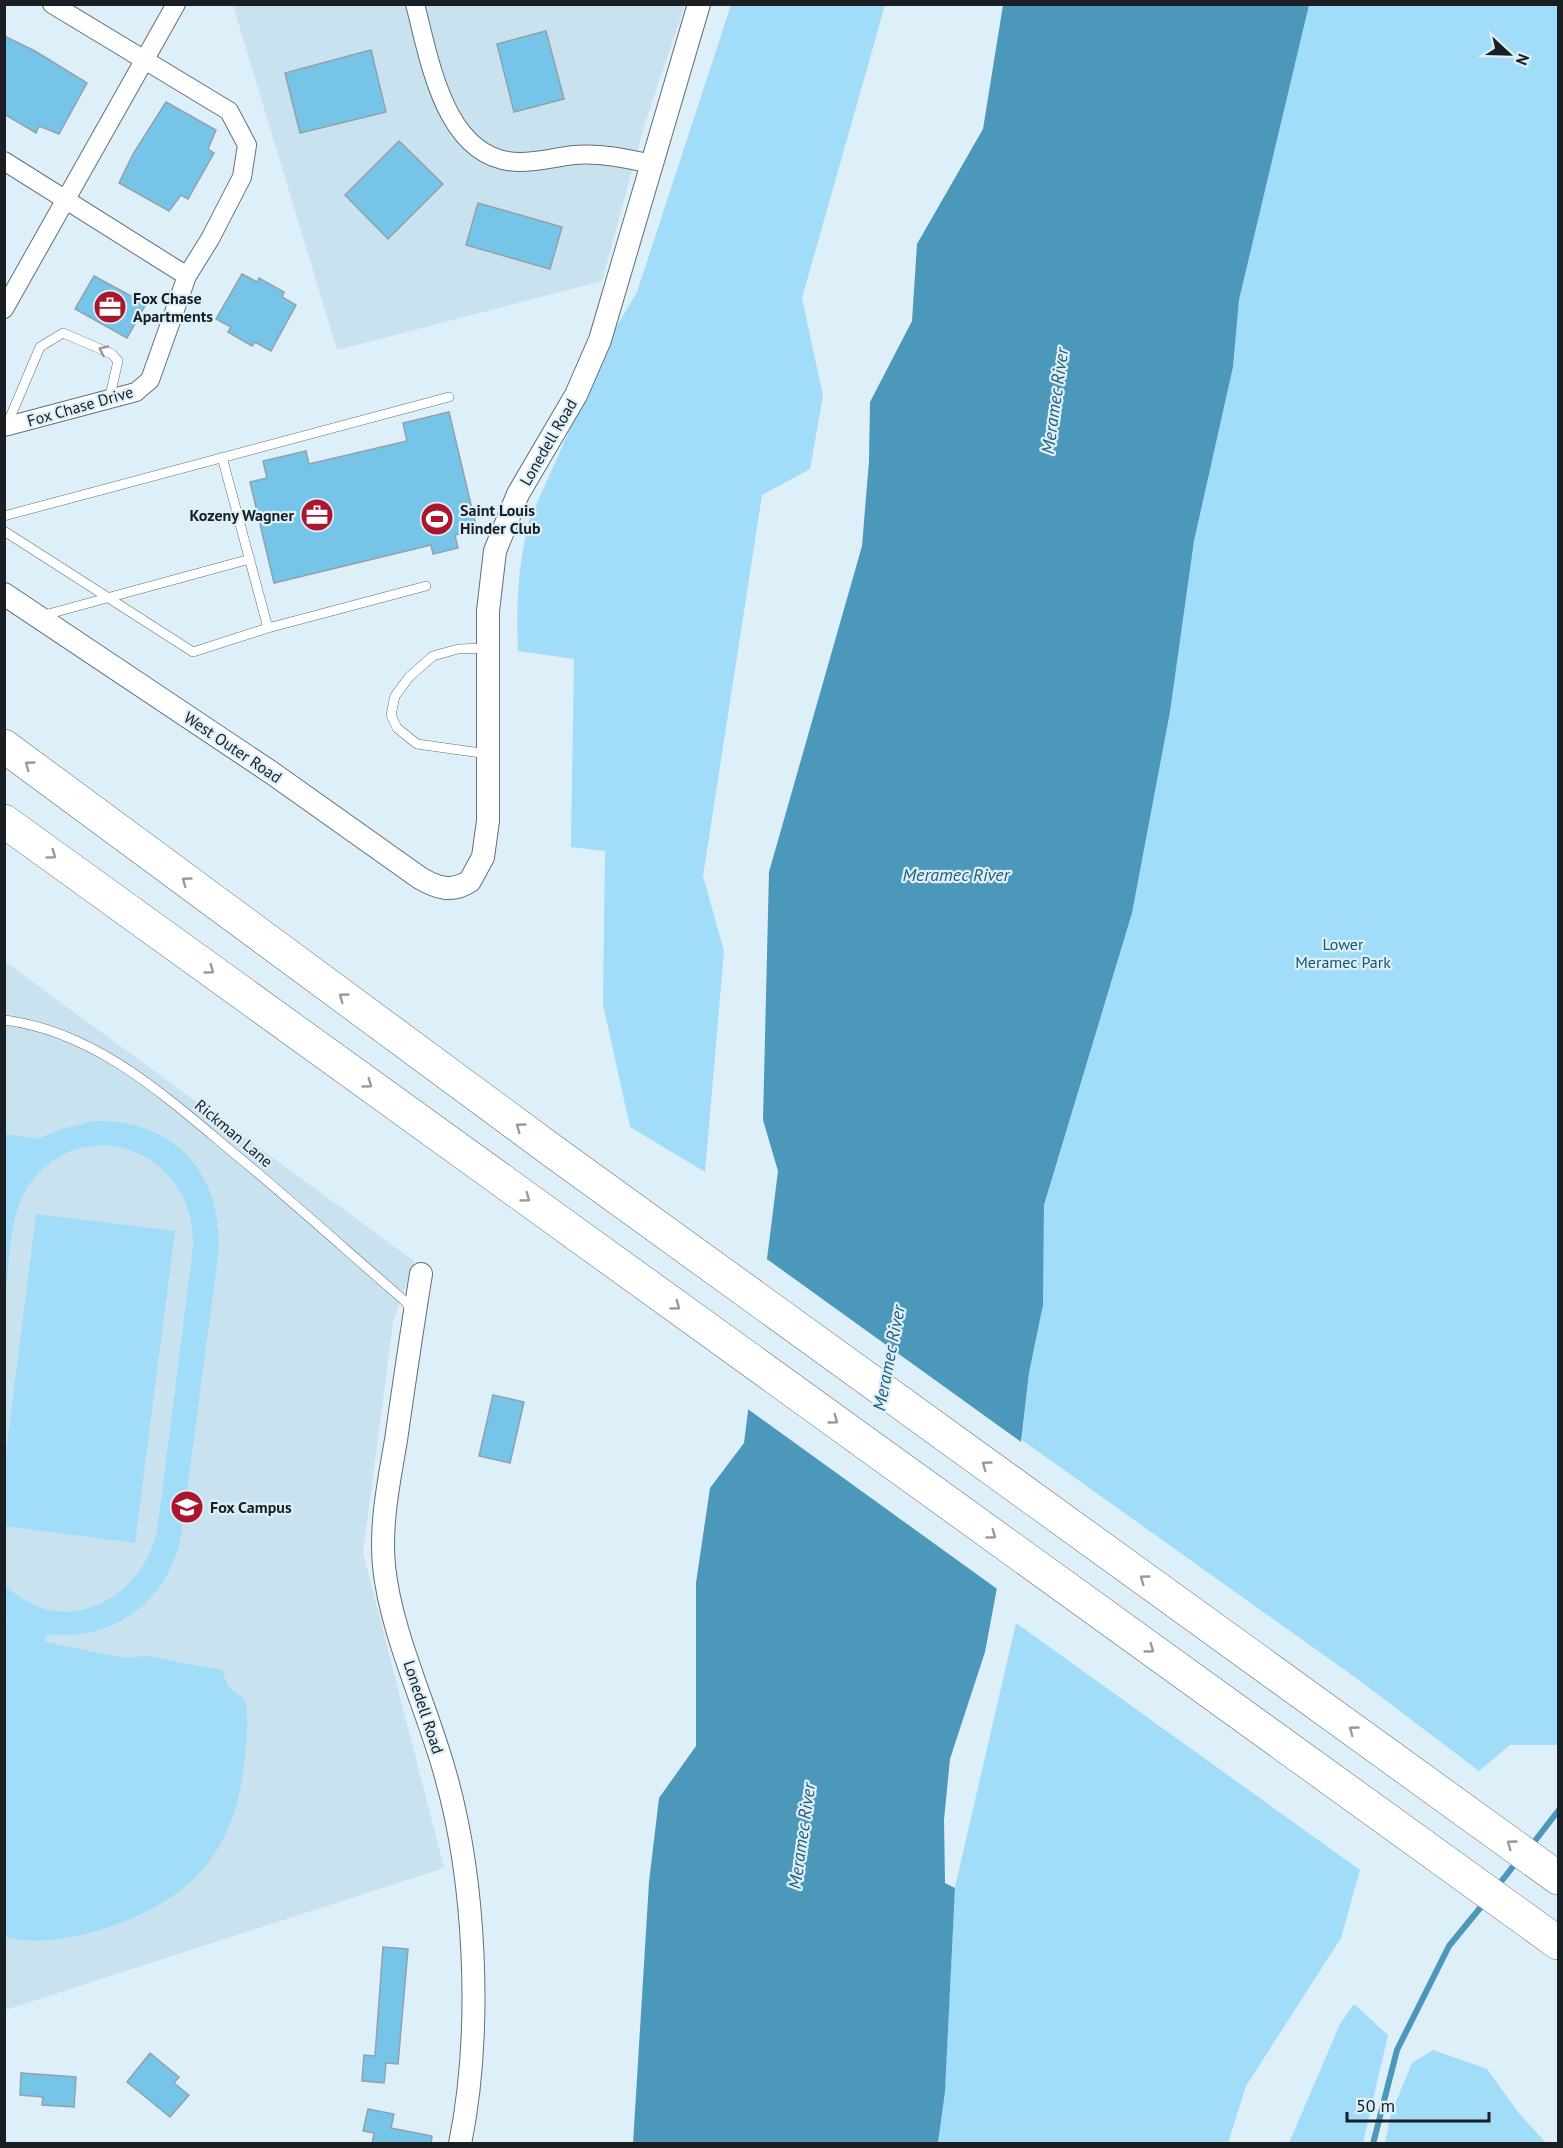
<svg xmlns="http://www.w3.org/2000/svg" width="1563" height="2148" font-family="'PT Sans',sans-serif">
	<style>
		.built { fill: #c8e2ef }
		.green { fill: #a1dcf9 }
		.water { fill: #4b98bb }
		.pier { fill: #ddeff9 }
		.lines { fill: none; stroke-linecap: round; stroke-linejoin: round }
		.stream { stroke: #4b98bb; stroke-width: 6 }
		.building { fill: #77c4e9; stroke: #91a2ab; stroke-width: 1.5 }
		.service-casing { stroke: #617179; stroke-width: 10 }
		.minor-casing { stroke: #617179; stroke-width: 20 }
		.tertiary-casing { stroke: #617179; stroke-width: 24 }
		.motorway-casing { stroke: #617179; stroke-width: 34 }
		.service { stroke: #fff; stroke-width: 9 }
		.minor { stroke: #fff; stroke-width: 18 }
		.tertiary { stroke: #fff; stroke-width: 22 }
		.motorway { stroke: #fff; stroke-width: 33 }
		.oneway { stroke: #989a9c }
		.labels { text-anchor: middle; stroke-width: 4.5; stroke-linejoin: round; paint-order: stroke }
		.poi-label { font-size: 16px; font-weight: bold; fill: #191f23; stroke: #ddeff9; text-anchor: start }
		.street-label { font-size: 16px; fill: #191f23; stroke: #ddeff9 }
		.park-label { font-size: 16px; fill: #17546e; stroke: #ddeff9 }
		.water-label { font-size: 18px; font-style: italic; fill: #215d77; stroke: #ddeff9 }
	</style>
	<rect width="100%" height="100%" fill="#ddeff9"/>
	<!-- built -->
	<path class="built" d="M 233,5 L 685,5 L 645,123 L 602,281 L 337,350 Z
		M 4,961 L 414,1261 L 393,1322 L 363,1553 L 444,1868 L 5,2010 Z"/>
	<!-- green -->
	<path class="green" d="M 731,5 L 885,5 L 802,298 L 823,396 L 810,469 L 762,495 L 703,876 L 724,951 L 705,1172 L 630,1127 L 603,1004 L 605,851 L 571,847 L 574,659 L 518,651 C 516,606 518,565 529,521 L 614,331 L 637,292 Z
		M 1309,5 L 1558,5 L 1558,1745 L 1510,1745 L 1479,1771 L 1356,1678 L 1022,1440 L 1029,1373 L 1043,1305 L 1044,1205 L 1132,913 L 1170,712 L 1194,541 L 1233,367 L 1239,300 Z
		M 94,1121 C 177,1119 225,1177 218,1257 L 181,1536 C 168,1601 114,1642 47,1634 L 45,1642 L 124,1658 L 146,1656 L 222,1670 C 224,1675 226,1683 229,1687 C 235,1694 244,1695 246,1706 C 249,1725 246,1746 244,1765 C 234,1855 188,1902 103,1929 C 70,1939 38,1945 5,1937 L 5,1620 L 15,1624 L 5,1618 L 5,1585 C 61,1641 140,1602 157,1532 L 193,1247 C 197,1147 74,1106 24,1193 C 9,1220 9,1269 5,1301 L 5,1134 L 38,1139 L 61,1129 Z
		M 36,1214 L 175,1231 L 135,1543 L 5,1526 L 5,1460 Z
		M 1016,1623 L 1360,1870 L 1341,1938 L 1246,2086 L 1228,2143 L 938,2144 L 945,2092 L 955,1887 Z
		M 1354,2004 L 1388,2035 L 1363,2143 L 1289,2143 L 1340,2024 Z
		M 1433,2050 L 1487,2069 L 1518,2112 L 1546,2143 L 1385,2143 L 1391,2114 L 1412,2063 Z"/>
	<!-- water -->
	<path class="water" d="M 1003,5 L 1309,5 L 1239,300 L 1233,367 L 1194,541 L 1170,712 L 1132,913 L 1044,1205 L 1043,1305 L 1029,1373 L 1016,1486 L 985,1652 L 950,1759 L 944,1820 L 945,1883 L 955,1888 L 945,2092 L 938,2143 L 633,2144 L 649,1882 L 659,1798 L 696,1746 L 696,1583 L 710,1488 L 744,1443 L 778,1171 L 763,1120 L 769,872 L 862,546 L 869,461 L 870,402 L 912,321 L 917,244 L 983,129 Z"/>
	<!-- pier -->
	<path class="pier" d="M 764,1257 L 1024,1444 L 1019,1487 L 1000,1591 L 745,1407 Z"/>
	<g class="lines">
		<!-- stream -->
		<path class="stream" d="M 1531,1846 L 1558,1811
			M 1497,1887 L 1518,1860
			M 1373,2144 L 1397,2050 L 1449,1946 L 1485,1902"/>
	</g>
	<!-- building -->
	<path class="building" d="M 546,31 L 564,99 L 514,112 L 497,44 Z
		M 4,36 L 35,51 L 87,83 L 59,134 L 39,126 L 36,133 L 4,114 Z
		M 371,50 L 386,112 L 300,133 L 285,73 Z
		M 166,102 L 216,130 L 208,149 L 214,153 L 188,199 L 181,195 L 169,211 L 119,183 L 133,154 Z
		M 399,141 L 443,184 L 388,239 L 345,195 Z
		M 478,203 L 562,227 L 550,269 L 466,245 Z
		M 242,274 L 257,282 L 259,278 L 284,292 L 282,297 L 296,305 L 271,351 L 255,342 L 252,346 L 228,332 L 231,327 L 216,319 Z
		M 94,276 L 146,304 L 127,338 L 75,309 Z
		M 449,412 L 477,530 L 455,535 L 458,548 L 433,554 L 431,545 L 274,583 L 250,482 L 267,478 L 263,461 L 306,451 L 309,464 L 407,441 L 403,423 Z
		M 493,1395 L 524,1402 L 510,1463 L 479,1456 Z
		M 383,1947 L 408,1949 L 398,2064 L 386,2063 L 384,2083 L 362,2081 L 364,2055 L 375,2056 Z
		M 150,2053 L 179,2077 L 174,2083 L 189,2095 L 170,2117 L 127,2082 Z
		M 21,2073 L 76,2077 L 74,2107 L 42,2105 L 43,2097 L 20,2095 Z
		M 368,2109 L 394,2114 L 391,2128 L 432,2136 L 431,2144 L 372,2144 L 374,2133 L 363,2131 Z"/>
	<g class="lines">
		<!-- service casing -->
		<g class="service-casing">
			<path id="service" d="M 6,427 L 40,347 L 63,333 L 112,354 L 118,361 L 109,400
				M 222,457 L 268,628 L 426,586
				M 4,516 L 449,397
				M 4,531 L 193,652 L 268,628
				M 41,616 L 250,559
				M 487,648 L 458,649 L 433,656 L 409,677 L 395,696 L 391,715 L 397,728 L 417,744 L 488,754
				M 4,1020 C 94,1031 163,1094 230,1150 C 290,1199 347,1251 406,1302 L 411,1312"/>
		</g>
		<!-- minor casing -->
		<g class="minor-casing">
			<path id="minor" d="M 415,4 C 430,61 445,162 520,162 C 539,162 556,157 574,155 C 601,153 625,158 651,164
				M 4,161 L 187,276
				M 4,309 L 176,4
				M 4,427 L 136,392 L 150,380 L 187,276 L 210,239 L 242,177 L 247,145 L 229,111 L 52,4"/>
		</g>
		<!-- tertiary casing -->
		<g class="tertiary-casing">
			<path id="tertiary" d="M 4,594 L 272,773 L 420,878 C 437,888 452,893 470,881 L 483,857 L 488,821 L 488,611 L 495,551 L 518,494 L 576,395 L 600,340 L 699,4
				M 421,1274 C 412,1329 404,1384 396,1440 C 389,1481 380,1524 384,1566 C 390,1629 425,1704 443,1766 C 476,1877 483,2030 460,2144"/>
		</g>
		<!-- motorway casing -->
		<g class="motorway-casing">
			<path id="motorway" d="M 4,746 L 554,1152 L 1558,1878
				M 4,821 L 1558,1943"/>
		</g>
		<!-- service -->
		<use href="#service" class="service"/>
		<!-- minor -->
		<use href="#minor" class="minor"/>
		<!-- tertiary -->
		<use href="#tertiary" class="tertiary"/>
		<!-- motorway -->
		<use href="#motorway" class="motorway"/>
	</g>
	<!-- one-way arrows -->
	<defs><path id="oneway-chevron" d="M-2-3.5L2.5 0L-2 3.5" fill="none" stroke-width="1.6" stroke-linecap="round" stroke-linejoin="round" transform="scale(1.5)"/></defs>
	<g class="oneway">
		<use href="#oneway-chevron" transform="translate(103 350) rotate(-155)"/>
		<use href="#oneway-chevron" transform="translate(29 765) rotate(-144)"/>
		<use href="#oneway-chevron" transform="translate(52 855) rotate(36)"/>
		<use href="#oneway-chevron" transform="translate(186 881) rotate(-144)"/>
		<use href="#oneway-chevron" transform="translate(210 970) rotate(36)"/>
		<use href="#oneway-chevron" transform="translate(343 997) rotate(-144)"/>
		<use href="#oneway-chevron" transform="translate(368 1084) rotate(36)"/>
		<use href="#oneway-chevron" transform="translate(520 1127) rotate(-144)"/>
		<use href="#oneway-chevron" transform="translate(526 1198) rotate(36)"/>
		<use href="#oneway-chevron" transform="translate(676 1306) rotate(36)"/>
		<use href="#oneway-chevron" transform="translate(834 1420) rotate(36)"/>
		<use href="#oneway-chevron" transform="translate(986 1465) rotate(-144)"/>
		<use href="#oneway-chevron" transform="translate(992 1535) rotate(36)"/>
		<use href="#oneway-chevron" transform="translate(1144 1579) rotate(-144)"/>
		<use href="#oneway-chevron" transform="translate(1150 1649) rotate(36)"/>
		<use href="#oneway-chevron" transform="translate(1353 1730) rotate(-144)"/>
		<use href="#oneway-chevron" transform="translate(1511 1844) rotate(-144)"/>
	</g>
	<!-- icons -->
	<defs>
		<g id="office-disc" transform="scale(1.725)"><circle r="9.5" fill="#ab162f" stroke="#ddeff9"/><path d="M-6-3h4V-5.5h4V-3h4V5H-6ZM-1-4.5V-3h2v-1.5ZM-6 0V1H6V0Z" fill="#fff"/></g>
		<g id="stadium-disc" transform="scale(1.725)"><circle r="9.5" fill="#ab162f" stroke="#ddeff9"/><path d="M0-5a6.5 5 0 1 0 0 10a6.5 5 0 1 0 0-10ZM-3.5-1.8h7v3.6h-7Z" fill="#fff"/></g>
		<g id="school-disc" transform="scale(1.725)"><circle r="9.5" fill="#ab162f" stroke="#ddeff9"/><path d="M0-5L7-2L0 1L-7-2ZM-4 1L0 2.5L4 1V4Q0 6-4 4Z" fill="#fff"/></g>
	</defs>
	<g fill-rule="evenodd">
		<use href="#office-disc" x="110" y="307"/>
		<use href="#office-disc" x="317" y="515"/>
		<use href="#stadium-disc" x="437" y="519"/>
		<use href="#school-disc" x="187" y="1507"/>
	</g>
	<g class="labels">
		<!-- poi labels -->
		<g class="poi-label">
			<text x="133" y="304">Fox Chase<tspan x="133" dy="18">Apartments</tspan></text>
			<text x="460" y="516">Saint Louis<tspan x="460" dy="18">Hinder Club</tspan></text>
			<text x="294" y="521" text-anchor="end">Kozeny Wagner</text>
			<text x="210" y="1513">Fox Campus</text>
		</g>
		<!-- street labels -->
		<g class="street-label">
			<text transform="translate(80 406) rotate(-16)" y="6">Fox Chase Drive</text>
			<text transform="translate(548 442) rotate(-60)" y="6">Lonedell Road</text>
			<text transform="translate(233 747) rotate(34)" y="6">West Outer Road</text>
			<text transform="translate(234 1133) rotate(40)" y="6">Rickman Lane</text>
			<text transform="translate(424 1707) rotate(72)" y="6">Lonedell Road</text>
		</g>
		<!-- park labels -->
		<g class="park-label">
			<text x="1343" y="950">Lower<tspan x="1343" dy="18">Meramec Park</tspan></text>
		</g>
		<!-- water labels -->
		<g class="water-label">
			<text transform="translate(1055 401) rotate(-82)" y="6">Meramec River</text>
			<text x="956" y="881">Meramec River</text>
			<text transform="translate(889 1358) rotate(-79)" y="6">Meramec River</text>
			<text transform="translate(802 1836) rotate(-82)" y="6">Meramec River</text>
		</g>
	</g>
	<!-- border -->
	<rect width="1563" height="2148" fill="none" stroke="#191f23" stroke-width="12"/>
	<!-- north arrow -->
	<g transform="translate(1509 54) rotate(112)" stroke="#ddeff9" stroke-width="4.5" paint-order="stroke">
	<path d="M0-4.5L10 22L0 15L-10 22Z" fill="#191f23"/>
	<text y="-9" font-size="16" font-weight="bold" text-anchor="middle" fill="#191f23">N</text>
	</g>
	<!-- scale -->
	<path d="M1347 2112v9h142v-9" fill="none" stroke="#191f23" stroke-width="3"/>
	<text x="1356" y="2112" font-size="18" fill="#191f23" stroke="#ddeff9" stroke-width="4.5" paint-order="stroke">50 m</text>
</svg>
